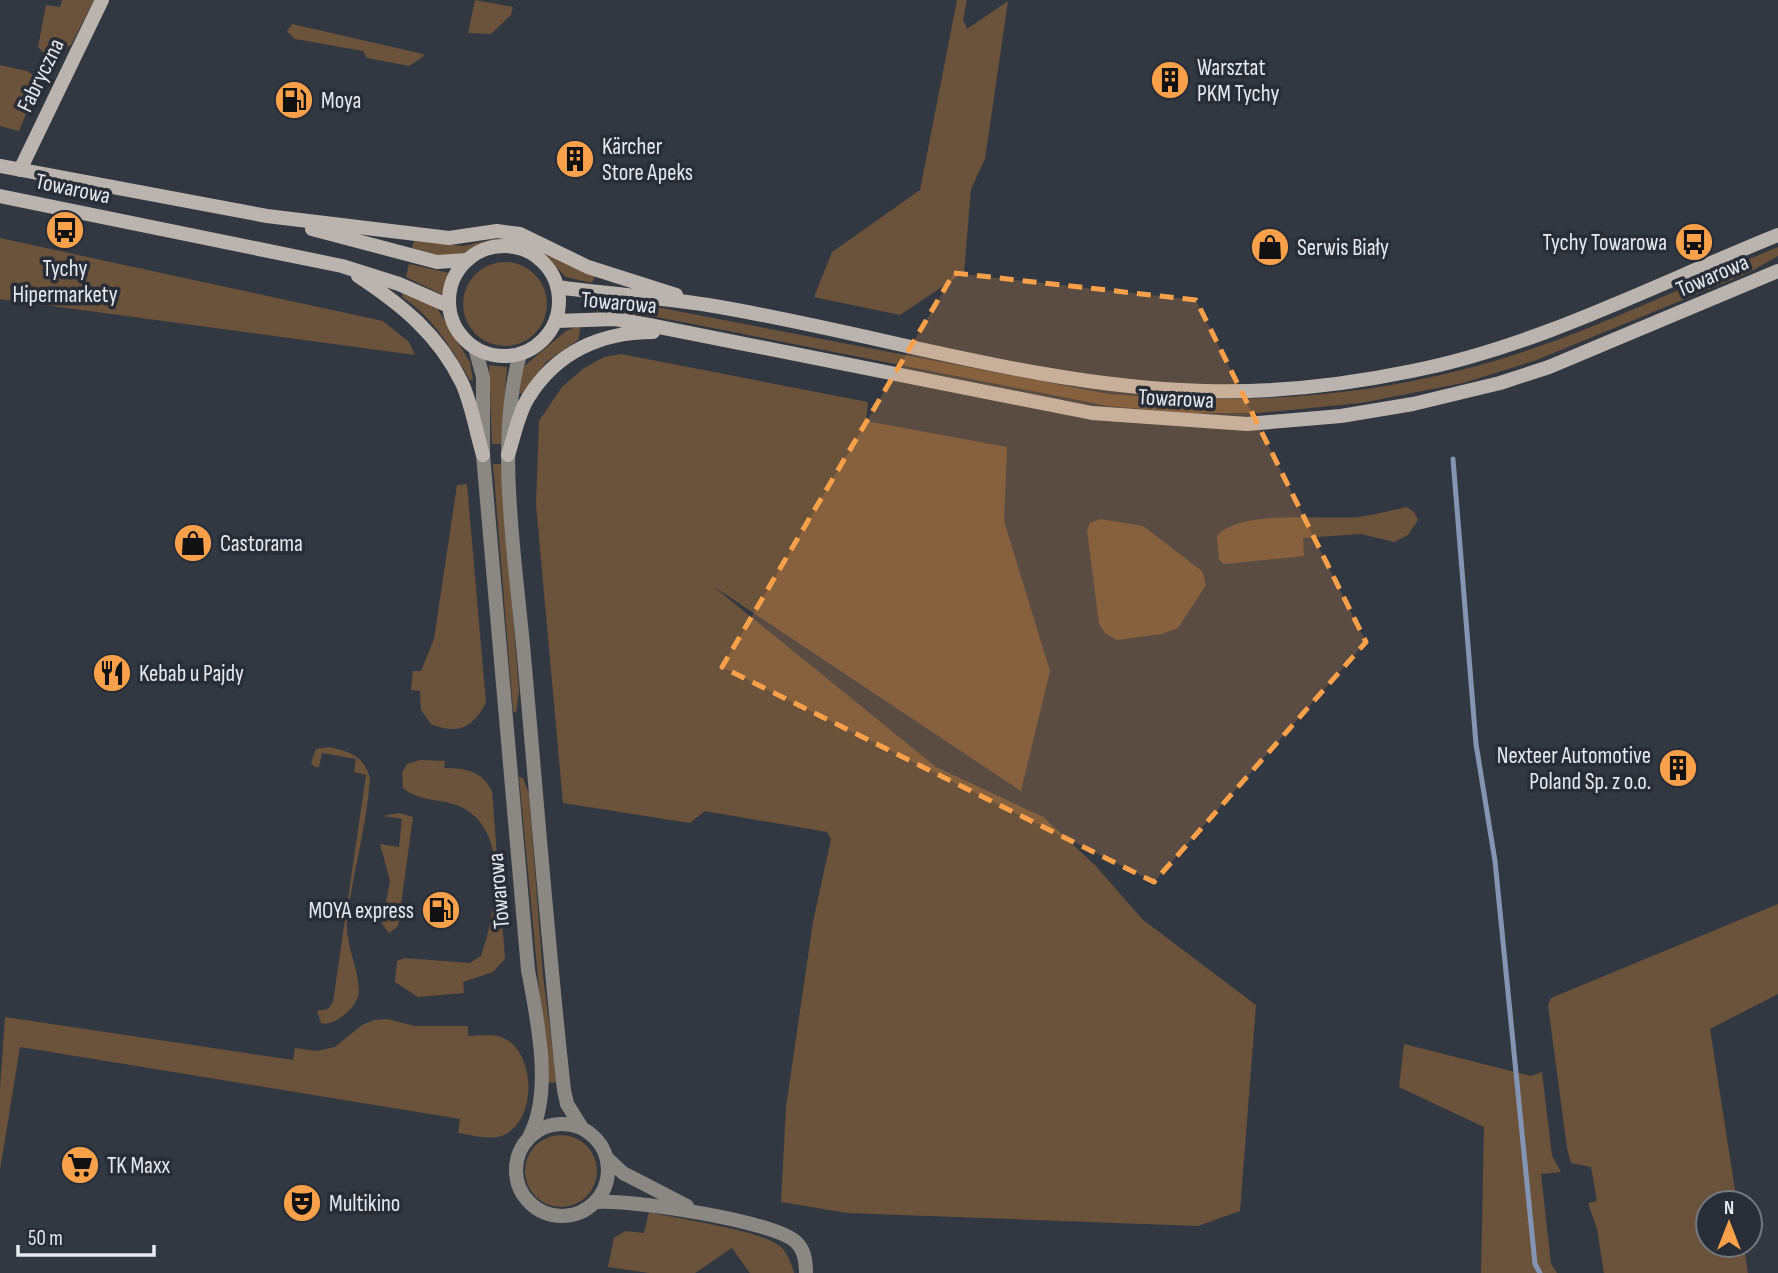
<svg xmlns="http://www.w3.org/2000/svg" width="1778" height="1273" font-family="'Sofia Sans Condensed',sans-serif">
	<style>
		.green { fill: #6b523b }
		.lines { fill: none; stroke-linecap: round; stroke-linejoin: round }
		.stream { stroke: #8495b4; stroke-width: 5 }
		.street { stroke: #8b8783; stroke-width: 14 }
		.secondary { stroke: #bbb3ad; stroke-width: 14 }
		.marked { fill: #f8a14a; fill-opacity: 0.2; stroke: #f8a14a; stroke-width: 5; stroke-dasharray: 14 9; stroke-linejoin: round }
		.labels { text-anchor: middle; stroke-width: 7; stroke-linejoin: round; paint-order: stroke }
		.poi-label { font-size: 23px; fill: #e6eaf0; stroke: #282d37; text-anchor: start }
		.street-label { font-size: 23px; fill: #e6eaf0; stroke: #282d37 }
	</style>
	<rect width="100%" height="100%" fill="#323841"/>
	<!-- green -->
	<path class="green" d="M 62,0 L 94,0 L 71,45 L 45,54 L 38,47 L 46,5 L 60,7 Z
		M 475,0 L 513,7 L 511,15 L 491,34 L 468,33 Z
		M 957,0 L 967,0 L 963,19 L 967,29 L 1008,1 L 985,159 L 971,189 L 964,272 L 900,315 L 814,297 L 832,252 L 920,190 Z
		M 292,24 L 423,54 L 424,56 L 409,66 L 367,58 L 363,51 L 295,39 L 287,31 Z
		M 0,65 L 27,71 L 40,80 L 19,131 L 0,126 Z
		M 0,238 L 383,321 L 409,342 L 415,355 L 0,299 Z
		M 493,239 C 535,238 557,263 595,276 L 592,283 L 566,277 L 541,252 L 521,243 L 494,242 L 464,254 L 445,257 L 412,248 L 414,241 L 464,246 Z
		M 1778,247 L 1778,256 L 1748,273 L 1534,361 L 1463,383 L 1361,403 L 1259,413 L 1189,413 L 1108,406 L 657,317 L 594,311 L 599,296 L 1108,394 C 1227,404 1345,400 1461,370 C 1570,343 1674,290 1778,247 Z
		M463 304a42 42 0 1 1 84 0a42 42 0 1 1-84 0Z
		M 409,264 L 449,273 L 443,295 L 406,277 Z
		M 403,291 L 437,308 L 470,362 L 473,380 L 470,380 C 451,348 433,317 402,297 Z
		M 581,325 L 578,340 L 546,362 L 523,393 L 519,394 L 523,367 L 566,331 Z
		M 621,354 L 868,402 L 866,421 L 1007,447 L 1004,521 L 1050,671 L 1021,791 L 713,586 L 936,767 L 1043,817 L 1095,865 L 1142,919 L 1256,1005 L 1240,1211 L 1198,1226 L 847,1213 L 781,1202 L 786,1107 L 813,922 L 831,839 L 827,832 L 705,811 L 690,823 L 563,803 L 536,504 L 539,421 L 562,387 L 584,368 L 604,357 Z
		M 489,365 L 507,367 L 501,444 L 492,444 Z
		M 493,464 L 501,464 L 519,691 L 516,713 L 513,711 Z
		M 467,484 L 486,703 C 473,728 457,735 431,724 L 421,710 L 420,691 L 411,690 L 413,671 L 421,671 L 434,639 L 457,485 Z
		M 1407,507 L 1414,512 L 1418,520 L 1408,535 L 1394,542 L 1361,534 L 1303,538 L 1304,556 L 1224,564 L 1219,559 L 1217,536 C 1241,509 1323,520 1359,517 C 1375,515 1391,510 1407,507 Z
		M 1100,519 L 1143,526 L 1202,571 L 1206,585 L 1178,628 L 1162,634 L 1117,640 L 1106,634 L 1099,624 L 1087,530 L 1090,523 Z
		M 329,747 C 349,751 364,756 370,778 C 367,826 352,874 347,922 C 345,945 363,979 358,997 C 354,1009 334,1027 321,1023 L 317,1011 L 328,1009 L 333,1002 L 366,775 L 354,772 L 356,759 L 322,753 L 319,767 L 315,767 L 311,763 L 316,749 Z
		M 420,760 L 445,761 L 444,768 C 466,768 482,771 492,791 L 505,959 L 493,972 L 463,982 L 464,993 L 418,997 L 395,982 L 397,961 L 405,958 L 470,963 L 481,956 C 495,915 511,836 465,809 C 445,797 422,804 403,788 L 402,773 L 407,764 Z
		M 519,777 L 523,778 L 529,794 L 543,976 L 557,1082 L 548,1083 Z
		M 399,813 L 413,817 L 398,926 L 389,933 L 382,924 L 390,881 L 380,844 L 399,847 L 402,819 L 383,816 Z
		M 1778,904 L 1778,994 L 1710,1029 L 1737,1203 L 1708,1203 L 1708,1245 L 1744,1245 L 1748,1273 L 1604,1273 L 1597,1229 L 1588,1203 L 1597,1201 L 1591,1167 L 1571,1163 L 1567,1148 L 1548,1005 L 1551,998 Z
		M 5,1017 L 293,1060 L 295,1048 L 317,1051 L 335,1047 L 362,1025 L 374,1020 L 387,1019 L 415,1026 L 468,1026 L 468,1036 C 479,1036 491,1034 501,1037 C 537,1050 538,1124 501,1136 C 489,1140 471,1135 458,1133 L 460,1119 L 20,1047 L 0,1170 L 0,1089 Z
		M 1404,1044 L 1531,1076 L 1542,1072 L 1552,1156 L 1561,1172 L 1541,1174 L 1551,1264 L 1557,1273 L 1481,1273 L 1484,1127 L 1399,1087 Z
		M525 1171a36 36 0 1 1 72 0a36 36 0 1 1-72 0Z
		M 649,1212 C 677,1219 764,1230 782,1248 C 788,1255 792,1265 794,1273 L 750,1273 L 732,1248 L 695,1273 L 649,1273 L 608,1267 L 614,1238 L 625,1231 L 644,1233 Z"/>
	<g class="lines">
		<!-- stream -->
		<path class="stream" d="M 1453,459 L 1476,744 L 1495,861 L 1535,1264 L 1540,1273"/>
		<!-- street -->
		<path class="street" d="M 475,348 L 483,377 L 483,455 L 528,970 C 537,1018 553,1091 530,1135
			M 520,354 C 495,443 516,563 524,656 C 537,801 548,946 564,1090 L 567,1104 L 582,1128
			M516 1170a46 46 0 1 1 92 0a46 46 0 1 1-92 0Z
			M 607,1158 L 623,1173 L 687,1206
			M 596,1202 C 628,1199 777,1221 797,1243 C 805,1251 806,1262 806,1273"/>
		<!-- secondary -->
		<path class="secondary" d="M 0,166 L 267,216 L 449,238 L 497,231 L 520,234 L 588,267 L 676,295
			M 20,170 L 102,0
			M 0,196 L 342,266 L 399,284 L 449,306
			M 312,229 L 437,262 L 467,260
			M449 301a55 55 0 1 1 110 0a55 55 0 1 1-110 0Z
			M 358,276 C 402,305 439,335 462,383 C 472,405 476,432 483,455
			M 557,287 C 607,294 658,297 708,305 C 873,332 1036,387 1205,391 C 1274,393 1344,385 1412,371 C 1539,346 1658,283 1778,235
			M 556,321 L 615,319 L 649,325 L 1092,413 L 1247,424 L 1341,416 L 1413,404 L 1500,383 L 1549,367 L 1778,271
			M 508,455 C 514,437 518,414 528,398 C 556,352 601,332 653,332"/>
	</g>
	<!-- marked area -->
	<path class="marked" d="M 954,273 L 1196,300 L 1366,642 L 1154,882 L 722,667 Z"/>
	<!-- icons -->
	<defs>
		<g id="building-disc" transform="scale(2.0125)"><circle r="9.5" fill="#f8a14a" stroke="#282d37"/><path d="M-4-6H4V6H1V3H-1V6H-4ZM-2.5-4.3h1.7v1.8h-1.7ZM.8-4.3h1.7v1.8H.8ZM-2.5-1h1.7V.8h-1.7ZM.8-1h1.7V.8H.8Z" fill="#111"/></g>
		<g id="fuel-disc" transform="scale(2.0125)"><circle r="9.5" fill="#f8a14a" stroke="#282d37"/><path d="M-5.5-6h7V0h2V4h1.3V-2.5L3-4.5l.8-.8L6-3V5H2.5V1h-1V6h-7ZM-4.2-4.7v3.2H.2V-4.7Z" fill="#111"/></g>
		<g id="bus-disc" transform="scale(2.0125)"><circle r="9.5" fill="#f8a14a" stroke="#282d37"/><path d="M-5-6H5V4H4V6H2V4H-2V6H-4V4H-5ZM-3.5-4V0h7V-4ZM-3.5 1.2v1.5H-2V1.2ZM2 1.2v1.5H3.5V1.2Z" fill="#111"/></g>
		<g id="shop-disc" transform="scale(2.0125)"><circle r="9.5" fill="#f8a14a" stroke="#282d37"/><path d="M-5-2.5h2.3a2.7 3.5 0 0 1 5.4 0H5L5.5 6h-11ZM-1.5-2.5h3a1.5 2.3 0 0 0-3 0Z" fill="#111"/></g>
		<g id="restaurant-disc" transform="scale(2.0125)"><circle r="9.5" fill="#f8a14a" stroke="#282d37"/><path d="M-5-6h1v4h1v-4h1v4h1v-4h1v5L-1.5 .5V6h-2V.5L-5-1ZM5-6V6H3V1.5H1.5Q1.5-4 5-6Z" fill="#111"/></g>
		<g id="supermarket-disc" transform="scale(2.0125)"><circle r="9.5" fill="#f8a14a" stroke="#282d37"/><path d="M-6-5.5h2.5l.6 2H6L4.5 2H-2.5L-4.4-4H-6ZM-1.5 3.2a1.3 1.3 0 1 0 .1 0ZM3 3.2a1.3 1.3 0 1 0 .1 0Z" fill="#111"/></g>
		<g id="theatre-disc" transform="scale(2.0125)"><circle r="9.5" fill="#f8a14a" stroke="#282d37"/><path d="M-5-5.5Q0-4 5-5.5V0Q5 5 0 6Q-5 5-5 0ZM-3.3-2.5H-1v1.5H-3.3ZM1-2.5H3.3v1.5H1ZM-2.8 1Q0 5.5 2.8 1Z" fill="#111"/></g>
	</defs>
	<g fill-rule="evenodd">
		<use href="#building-disc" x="1170" y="80"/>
		<use href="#fuel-disc" x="294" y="100"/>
		<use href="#building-disc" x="575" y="159"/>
		<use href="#bus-disc" x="65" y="230"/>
		<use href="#bus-disc" x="1694" y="242"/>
		<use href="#shop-disc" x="1270" y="247"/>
		<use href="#shop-disc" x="193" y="543"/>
		<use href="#restaurant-disc" x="112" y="673"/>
		<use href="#building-disc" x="1678" y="768"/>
		<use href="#fuel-disc" x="441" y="910"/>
		<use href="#supermarket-disc" x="80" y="1165"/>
		<use href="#theatre-disc" x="302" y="1203"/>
	</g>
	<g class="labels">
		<!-- poi labels -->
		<g class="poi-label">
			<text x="1197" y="75">Warsztat<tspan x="1197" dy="26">PKM Tychy</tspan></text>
			<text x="321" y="108">Moya</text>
			<text x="602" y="154">Kärcher<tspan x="602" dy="26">Store Apeks</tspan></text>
			<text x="1667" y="250" text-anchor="end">Tychy Towarowa</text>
			<text x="1297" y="255">Serwis Biały</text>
			<text x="65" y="276" text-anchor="middle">Tychy<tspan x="65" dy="26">Hipermarkety</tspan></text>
			<text x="220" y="551">Castorama</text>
			<text x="139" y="681">Kebab u Pajdy</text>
			<text x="1651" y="763" text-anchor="end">Nexteer Automotive<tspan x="1651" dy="26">Poland Sp. z o.o.</tspan></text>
			<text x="414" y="918" text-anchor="end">MOYA express</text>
			<text x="107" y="1173">TK Maxx</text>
			<text x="329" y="1211">Multikino</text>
		</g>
		<!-- street labels -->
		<g class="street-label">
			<text transform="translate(40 75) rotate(-64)" y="8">Fabryczna</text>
			<text transform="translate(73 188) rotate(12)" y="8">Towarowa</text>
			<text transform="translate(1712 275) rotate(-23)" y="8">Towarowa</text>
			<text transform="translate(619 302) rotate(5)" y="8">Towarowa</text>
			<text transform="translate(1176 398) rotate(3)" y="8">Towarowa</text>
			<text transform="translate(498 891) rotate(-95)" y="8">Towarowa</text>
		</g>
	</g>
	<!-- north arrow -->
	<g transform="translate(1729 1224)"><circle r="33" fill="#282d37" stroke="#747981" stroke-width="2"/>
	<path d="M0-5L12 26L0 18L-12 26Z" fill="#f8a14a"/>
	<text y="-10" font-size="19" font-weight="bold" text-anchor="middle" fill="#e6eaf0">N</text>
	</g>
	<!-- scale -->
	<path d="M18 1245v10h136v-10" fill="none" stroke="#e6eaf0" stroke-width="3.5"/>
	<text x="28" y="1245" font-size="21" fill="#e6eaf0" stroke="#282d37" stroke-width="5" paint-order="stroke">50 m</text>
</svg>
